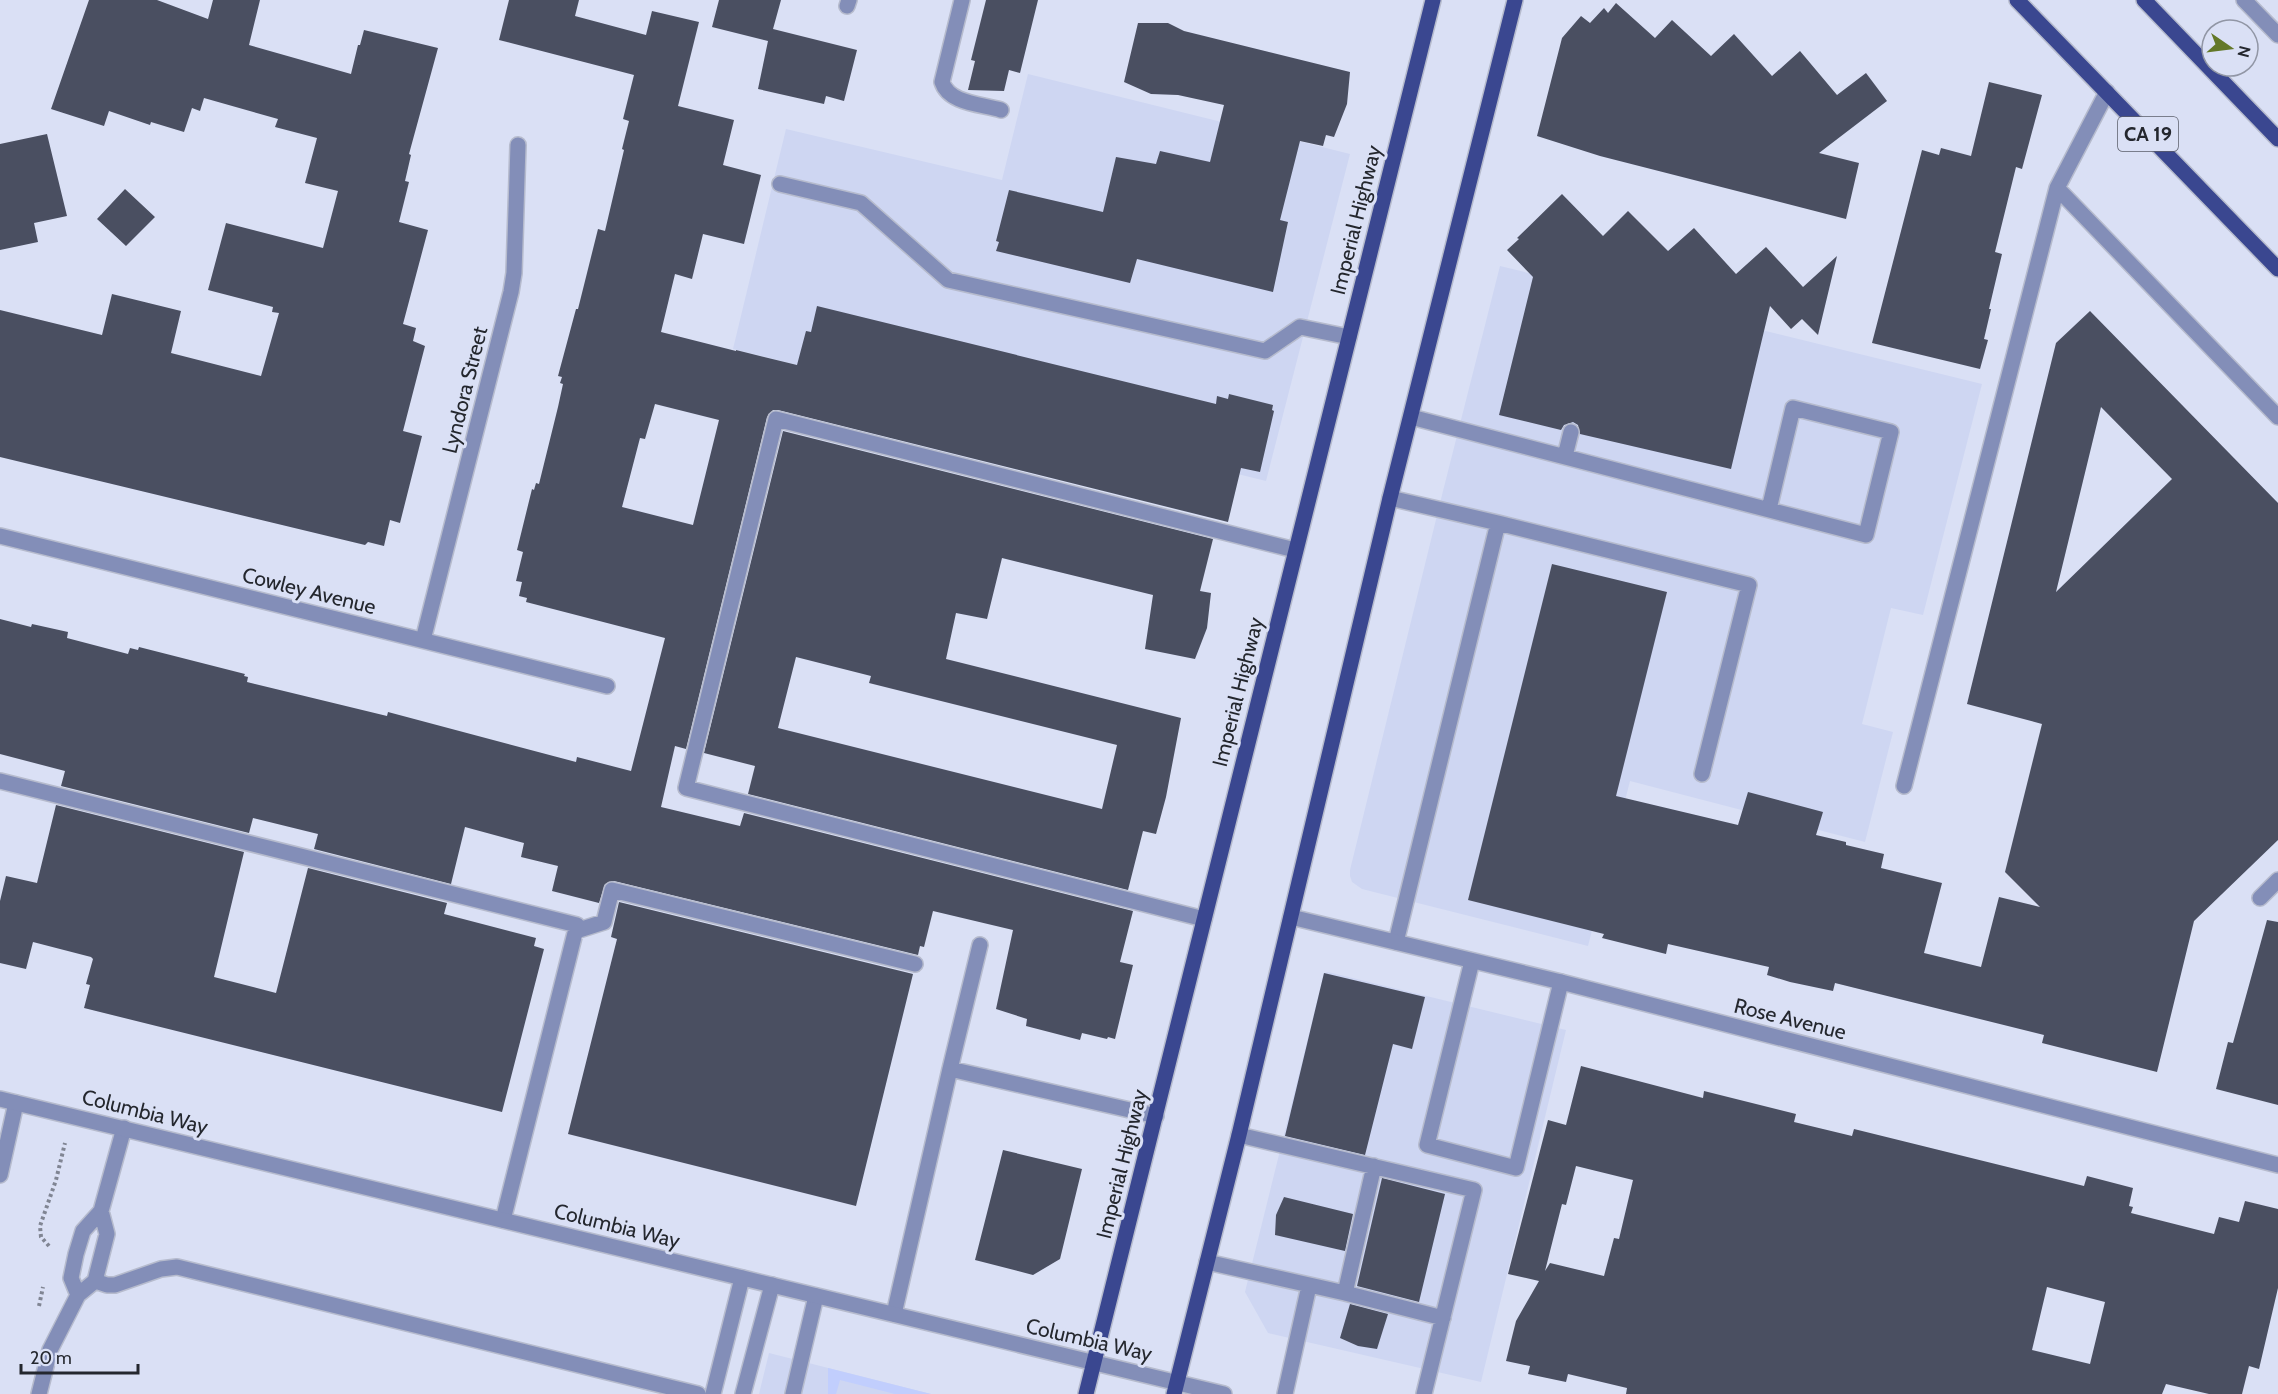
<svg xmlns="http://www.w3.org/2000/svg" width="2278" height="1394" font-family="Cabin,sans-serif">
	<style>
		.built { fill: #ced6f2 }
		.green { fill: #c1cefd }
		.building { fill: #4a4f61; fill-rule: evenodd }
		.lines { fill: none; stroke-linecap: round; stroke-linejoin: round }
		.service-casing { stroke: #b6bbcd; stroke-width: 18 }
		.minor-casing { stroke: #b6bbcd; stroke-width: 18 }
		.tertiary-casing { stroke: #b6bbcd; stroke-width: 18 }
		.primary-casing { stroke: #b6bbcd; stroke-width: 18 }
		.path { stroke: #808593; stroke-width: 4; stroke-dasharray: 3 3; stroke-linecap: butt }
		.service { stroke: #838eb8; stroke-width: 15 }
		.minor { stroke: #838eb8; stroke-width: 15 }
		.tertiary { stroke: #838eb8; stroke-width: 15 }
		.primary { stroke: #3a4790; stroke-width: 15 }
		.labels { text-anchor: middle; stroke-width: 6; stroke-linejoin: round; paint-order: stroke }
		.shield { fill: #dae0f5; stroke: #5b5e6a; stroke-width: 1.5 }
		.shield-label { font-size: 20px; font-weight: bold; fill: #24272e }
		.street-label { font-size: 21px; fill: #24272e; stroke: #dae0f5 }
	</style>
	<rect width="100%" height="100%" fill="#dae0f5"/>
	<!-- built -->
	<path class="built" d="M 1028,74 L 1350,154 L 1266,481 L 733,349 L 786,129 L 1002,180 Z
		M 1500,266 L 1982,384 L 1923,615 L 1891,608 L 1862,724 L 1893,732 L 1865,842 L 1630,781 L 1588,946 L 1362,889 L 1352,882 L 1350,876 L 1350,870 L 1443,491 Z
		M 1328,972 L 1566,1030 L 1481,1382 L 1268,1333 L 1245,1292 L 1324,973 Z
		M 769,1353 L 931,1394 L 759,1394 Z"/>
	<!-- green -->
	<path class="green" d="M 828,1368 L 931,1394 L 895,1394 L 840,1380 L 836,1394 L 828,1394 Z"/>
	<!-- building -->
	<path class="building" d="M 89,0 L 157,0 L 208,19 L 213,0 L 260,0 L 249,45 L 351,74 L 358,45 L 360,45 L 364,30 L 438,48 L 409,154 L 411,155 L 405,181 L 409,182 L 399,222 L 428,230 L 403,324 L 416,328 L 413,341 L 425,346 L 403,431 L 422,436 L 400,523 L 390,520 L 384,546 L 368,542 L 365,545 L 0,457 L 0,310 L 102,335 L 112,294 L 181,311 L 171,353 L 261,376 L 279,313 L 272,312 L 273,307 L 208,290 L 226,223 L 323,248 L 338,191 L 305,183 L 317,138 L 275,127 L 278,119 L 204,98 L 200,111 L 192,108 L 184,132 L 151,122 L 150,125 L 109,111 L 104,126 L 51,109 Z
		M 509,0 L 579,0 L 575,16 L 646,35 L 652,11 L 699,22 L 678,106 L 734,120 L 723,165 L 761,175 L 744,244 L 703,234 L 692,279 L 675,274 L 661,332 L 736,351 L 736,350 L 797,365 L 806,331 L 811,332 L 817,306 L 1216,404 L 1217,396 L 1228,399 L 1229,394 L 1273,405 L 1272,410 L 1274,411 L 1260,472 L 1241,468 L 1228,522 L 778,410 L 773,410 L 767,417 L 686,749 L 675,746 L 661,807 L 740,826 L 744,813 L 1133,911 L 1120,962 L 1133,965 L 1115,1039 L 1108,1037 L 1107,1039 L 1082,1033 L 1080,1040 L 1026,1026 L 1027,1019 L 996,1009 L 1013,930 L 933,911 L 924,947 L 920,946 L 918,955 L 614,881 L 605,884 L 599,903 L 552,891 L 558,866 L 521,857 L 524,843 L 465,827 L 451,884 L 314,849 L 318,834 L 253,818 L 249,833 L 61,786 L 65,771 L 0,754 L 0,619 L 31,627 L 32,624 L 68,632 L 67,638 L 128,654 L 130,648 L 138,650 L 139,647 L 245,674 L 244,676 L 248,677 L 247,682 L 387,716 L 388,712 L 576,762 L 577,757 L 631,771 L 665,638 L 526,602 L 527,598 L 519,596 L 522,582 L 516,581 L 523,552 L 517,550 L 532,489 L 534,490 L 536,483 L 539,484 L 558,407 L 563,384 L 560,383 L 562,377 L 558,376 L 576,309 L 578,309 L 598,229 L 605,231 L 624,150 L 622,149 L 629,121 L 623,119 L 634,75 L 499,40 ZM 655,404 L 719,420 L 693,525 L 622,507 L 640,438 L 645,439 Z
		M 719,0 L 781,0 L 773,29 L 857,50 L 844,101 L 826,96 L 824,104 L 758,89 L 768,41 L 712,27 Z
		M 986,0 L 1038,0 L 1020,73 L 1009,70 L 1004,91 L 968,90 L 975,61 L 971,60 Z
		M 1616,3 L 1655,38 L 1672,20 L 1711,56 L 1734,34 L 1772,76 L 1800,51 L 1837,95 L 1866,73 L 1887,101 L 1819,153 L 1859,163 L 1846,219 L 1600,156 L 1537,136 L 1562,38 L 1581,16 L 1590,23 L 1604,8 L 1608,13 Z
		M 1138,23 L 1168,23 L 1184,31 L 1350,72 L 1347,104 L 1334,137 L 1326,135 L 1323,146 L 1300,141 L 1280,220 L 1288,222 L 1273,292 L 1137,259 L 1130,283 L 996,251 L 999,242 L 996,241 L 1009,190 L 1103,212 L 1116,157 L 1156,164 L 1160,151 L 1210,162 L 1224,105 L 1178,95 L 1151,94 L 1124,82 Z
		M 1989,82 L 2042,95 L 2022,169 L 2016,167 L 1995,252 L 2002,254 L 1989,309 L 1991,309 L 1984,339 L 1988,340 L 1980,369 L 1872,343 L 1922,150 L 1939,155 L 1941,148 L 1971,156 Z
		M 47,134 L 67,216 L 34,223 L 38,242 L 0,250 L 0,144 Z
		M 125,189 L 155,217 L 126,246 L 97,219 Z
		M 1562,194 L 1603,236 L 1628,211 L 1668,251 L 1694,228 L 1736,274 L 1766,247 L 1803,287 L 1837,256 L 1818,335 L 1802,319 L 1791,329 L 1770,306 L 1731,469 L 1580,434 L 1578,425 L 1573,422 L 1564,425 L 1561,430 L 1499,415 L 1533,277 L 1507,250 L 1519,239 L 1517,238 Z
		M 2090,311 L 2278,503 L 2278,840 L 2194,921 L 2157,1072 L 2042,1043 L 2044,1035 L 1835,983 L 1833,991 L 1790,982 L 1767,975 L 1769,967 L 1668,944 L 1666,954 L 1602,938 L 1604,934 L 1468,900 L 1552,564 L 1667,592 L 1616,796 L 1738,825 L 1748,792 L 1823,812 L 1816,835 L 1846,842 L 1846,845 L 1884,854 L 1881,868 L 1942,883 L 1924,953 L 1981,967 L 1999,897 L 2040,907 L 2005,872 L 2042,724 L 1967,704 L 2056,343 ZM 2101,407 L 2172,479 L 2056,592 Z
		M 783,431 L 1213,539 L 1200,591 L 1211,593 L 1207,628 L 1195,659 L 1145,649 L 1153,595 L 1002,558 L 987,619 L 956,613 L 946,659 L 1181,718 L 1166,797 L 1156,834 L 1143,831 L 1128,890 L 748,794 L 755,766 L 704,753 ZM 796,657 L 871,676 L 869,683 L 1117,745 L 1102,809 L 778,728 Z
		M 56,805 L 244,852 L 214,977 L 276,993 L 308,868 L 447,903 L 444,914 L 536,938 L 534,946 L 544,949 L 502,1112 L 84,1008 L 90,985 L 86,984 L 93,959 L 91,957 L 33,942 L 26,969 L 0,963 L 0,901 L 6,876 L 37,883 Z
		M 619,902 L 913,974 L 856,1206 L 568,1134 L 617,939 L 611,937 Z
		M 2267,920 L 2278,922 L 2278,1105 L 2216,1089 L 2228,1042 L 2233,1043 Z
		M 1324,973 L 1425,997 L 1412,1049 L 1393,1044 L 1365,1155 L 1285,1136 Z
		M 1581,1066 L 1703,1098 L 1704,1091 L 1796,1114 L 1794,1122 L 1852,1136 L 1854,1129 L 2084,1186 L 2087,1176 L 2133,1188 L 2129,1206 L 2133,1207 L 2131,1213 L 2214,1234 L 2219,1217 L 2239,1222 L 2245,1201 L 2278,1209 L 2278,1288 L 2259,1369 L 2249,1366 L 2242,1394 L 2209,1394 L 2166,1384 L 2162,1394 L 1626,1394 L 1627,1388 L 1568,1374 L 1566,1382 L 1528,1374 L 1530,1366 L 1506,1361 L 1516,1321 L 1539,1281 L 1508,1274 L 1548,1120 L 1566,1125 ZM 1576,1166 L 1633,1180 L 1619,1239 L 1614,1238 L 1604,1276 L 1550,1263 L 1545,1271 L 1562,1204 L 1566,1205 ZM 2047,1287 L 2105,1302 L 2090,1364 L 2032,1350 Z
		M 1003,1150 L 1082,1169 L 1060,1259 L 1033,1275 L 975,1260 Z
		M 1382,1178 L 1445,1194 L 1419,1302 L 1357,1286 Z
		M 1284,1197 L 1353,1214 L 1345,1251 L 1275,1235 L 1276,1215 Z
		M 1350,1304 L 1388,1314 L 1377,1349 L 1358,1346 L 1340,1338 Z"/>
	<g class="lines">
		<!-- service casing -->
		<g class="service-casing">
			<path id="service" d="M 962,0 L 942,82 C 949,104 982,104 1001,110
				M 847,6 L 849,0
				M 780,184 L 861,203 L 948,280 L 1265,351 L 1300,327 L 1349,337
				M 2057,188 L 2278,417
				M 1411,417 L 1866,535 L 1891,432 L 1793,408 L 1769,509
				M 1565,456 L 1571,432
				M 1390,498 L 1498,523
				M 0,781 L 577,925 L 503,1220
				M 1904,786 L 2057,188 L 2107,92
				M 2260,898 L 2278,880
				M 1204,919 L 686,788 L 776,419 L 1295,550
				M 576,931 L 604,922 L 612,890 L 915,964
				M 1396,942 L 1498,523 L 1749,585 L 1702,774
				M 1472,961 L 1427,1145 L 1516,1168 L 1561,982
				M 950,1069 L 980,945
				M 1239,1135 L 1474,1190 L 1424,1394
				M 1374,1166 L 1345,1293 L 1443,1318
				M 0,1175 L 16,1103
				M 1207,1262 L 1345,1293
				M 95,1281 L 107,1285 L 115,1285 L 161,1269 L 177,1267 L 698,1394
				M 78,1295 L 71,1278 L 76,1254 L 83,1231 L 101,1211 L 124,1128
				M 894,1314 L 950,1069 L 1156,1116
				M 39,1394 L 50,1350 L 78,1295 L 95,1281 L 107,1234 L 101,1211
				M 713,1394 L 742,1278
				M 743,1394 L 772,1285
				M 793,1394 L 816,1296
				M 1285,1394 L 1309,1286"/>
		</g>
		<!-- minor casing -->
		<g class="minor-casing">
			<path id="minor" d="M 2244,0 L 2278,35
				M 0,536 L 607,686
				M 423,640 L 511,292 L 514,273 L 518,145
				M 1291,917 L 1561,982 L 2278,1165"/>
		</g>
		<!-- tertiary casing -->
		<g class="tertiary-casing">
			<path id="tertiary" d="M 0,1099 L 1224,1394"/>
		</g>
		<!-- primary casing -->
		<g class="primary-casing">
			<path id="primary" d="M 2017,0 L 2278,269
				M 2144,0 L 2278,139
				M 1086,1394 L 1433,0
				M 1174,1394 L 1239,1135 L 1390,498 L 1515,0"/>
		</g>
		<!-- path -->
		<path class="path" d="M 49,1246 L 41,1237 L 40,1226 L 56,1180 L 65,1143
			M 39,1306 L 43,1287"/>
		<!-- service -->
		<use href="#service" class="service"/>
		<!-- minor -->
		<use href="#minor" class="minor"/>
		<!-- tertiary -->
		<use href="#tertiary" class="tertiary"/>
		<!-- primary -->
		<use href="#primary" class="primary"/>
	</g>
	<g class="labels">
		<!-- shield labels -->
		<rect class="shield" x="2118" y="117" width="60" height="34" rx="4.5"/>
		<g class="shield-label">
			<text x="2148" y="141">CA 19</text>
		</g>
		<!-- street labels -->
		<g class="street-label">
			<text transform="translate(1356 220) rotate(-76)" y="7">Imperial Highway</text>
			<text transform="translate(465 390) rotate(-76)" y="7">Lyndora Street</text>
			<text transform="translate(309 591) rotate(14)" y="7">Cowley Avenue</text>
			<text transform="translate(1238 692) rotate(-76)" y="7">Imperial Highway</text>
			<text transform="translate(1790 1019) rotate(14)" y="7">Rose Avenue</text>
			<text transform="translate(145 1112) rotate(14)" y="7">Columbia Way</text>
			<text transform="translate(1122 1164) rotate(-76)" y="7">Imperial Highway</text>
			<text transform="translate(617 1226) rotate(14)" y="7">Columbia Way</text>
			<text transform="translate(1089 1340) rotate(13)" y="7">Columbia Way</text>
		</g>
	</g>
	<!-- north arrow -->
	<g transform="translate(2230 48) rotate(104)"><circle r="28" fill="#dae0f5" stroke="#9196a5" stroke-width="1.5"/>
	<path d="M0-4.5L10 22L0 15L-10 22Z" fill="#637828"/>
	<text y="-9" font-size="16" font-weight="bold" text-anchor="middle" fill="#24272e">N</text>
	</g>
	<!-- scale -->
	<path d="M21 1364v9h117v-9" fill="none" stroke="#24272e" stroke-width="3"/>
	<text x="30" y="1364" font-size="18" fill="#24272e" stroke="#dae0f5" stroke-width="4.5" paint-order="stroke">20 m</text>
</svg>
